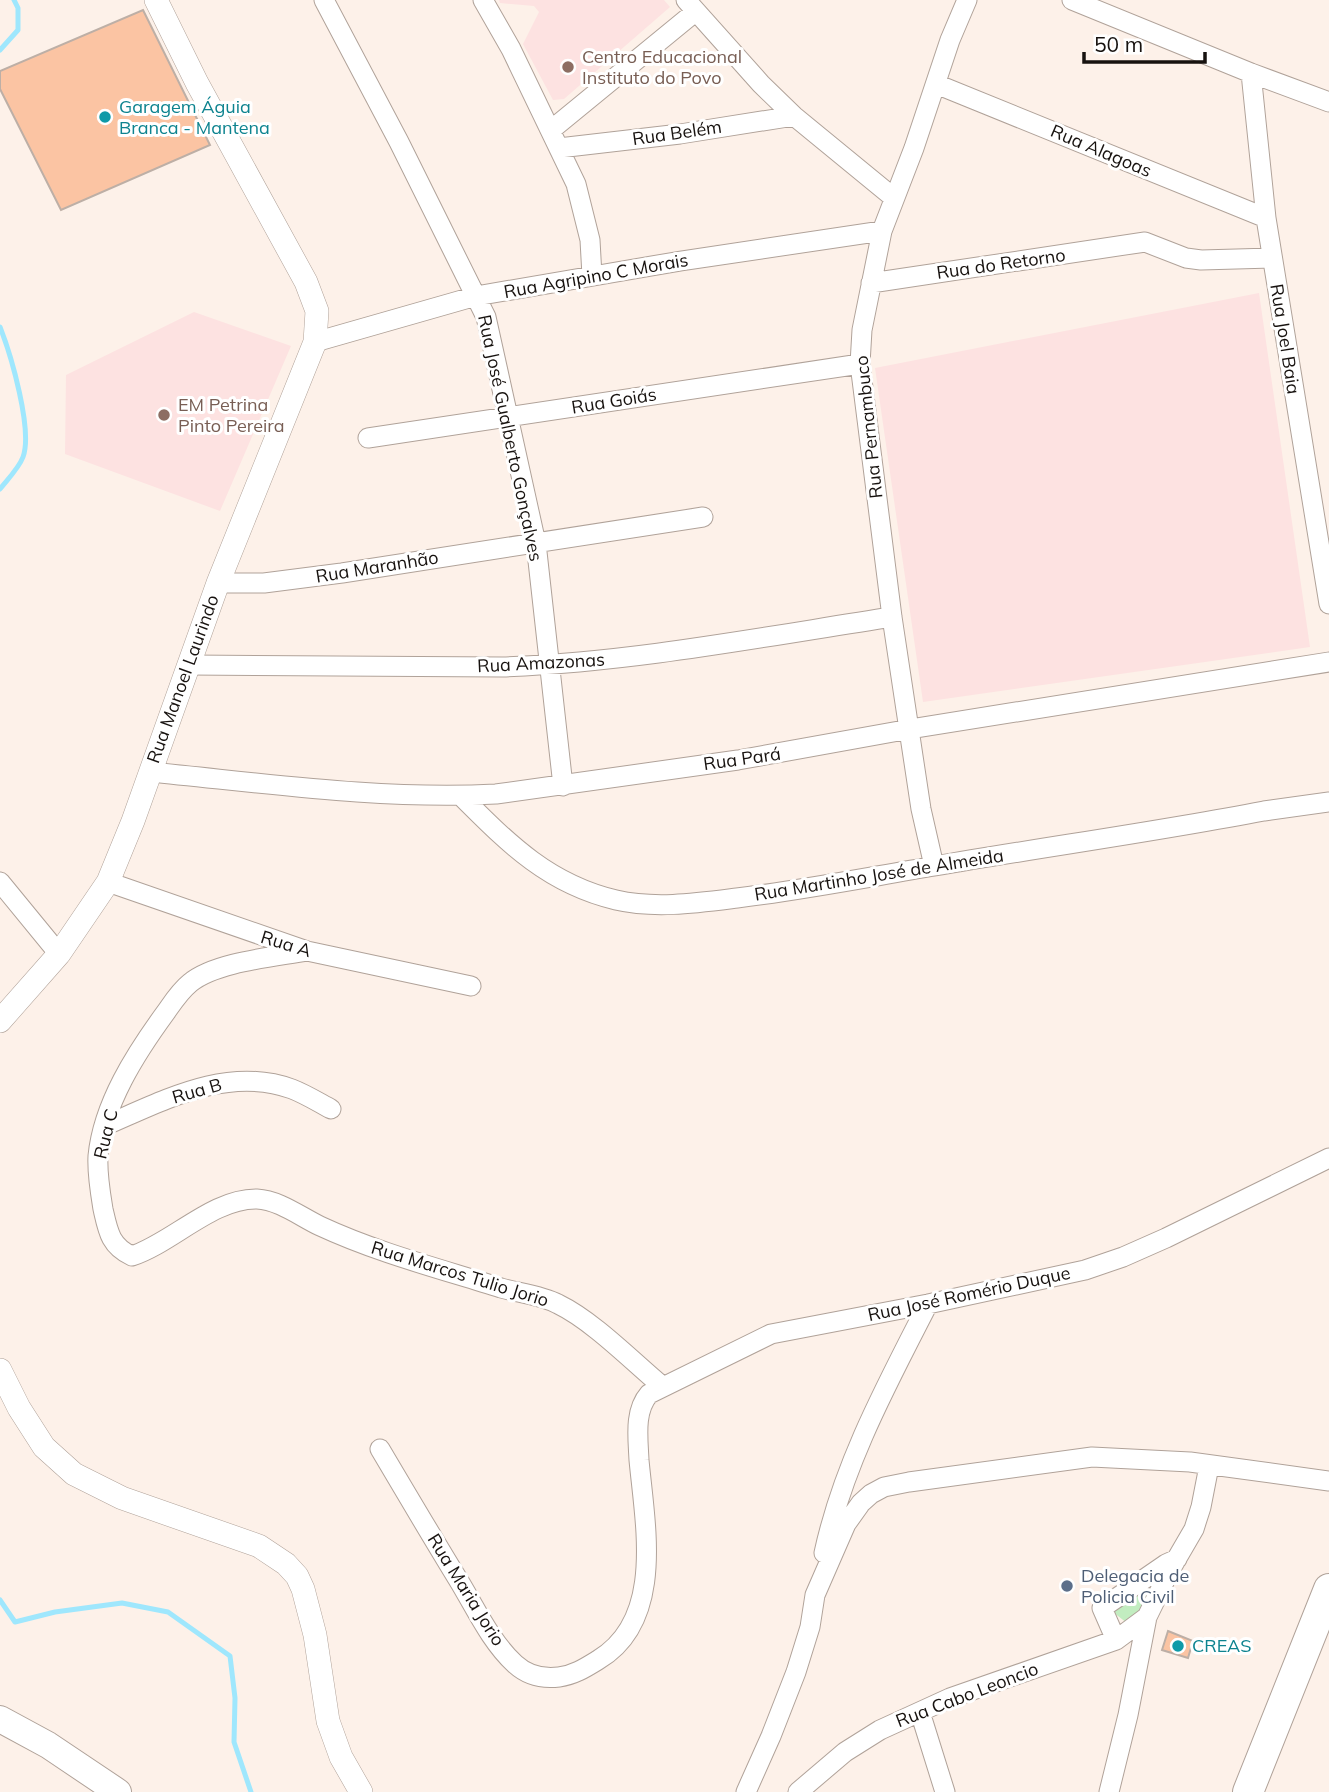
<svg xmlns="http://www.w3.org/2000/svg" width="1329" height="1792" font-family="Mulish,sans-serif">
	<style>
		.education { fill: #fde2e1 }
		.green { fill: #c2edc0 }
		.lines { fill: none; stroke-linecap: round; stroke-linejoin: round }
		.stream { stroke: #9fe7fd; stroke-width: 5 }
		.building { fill: #fbc4a3; stroke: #bdafa6; stroke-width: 2 }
		.minor-casing { stroke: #b0a299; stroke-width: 21 }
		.tertiary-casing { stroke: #b0a299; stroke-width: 24 }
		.secondary-casing { stroke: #b0a299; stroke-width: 28 }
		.primary-casing { stroke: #b0a299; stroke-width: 32 }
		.minor { stroke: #fff; stroke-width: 19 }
		.tertiary { stroke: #fff; stroke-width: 23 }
		.secondary { stroke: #fff; stroke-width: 26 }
		.primary { stroke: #fff; stroke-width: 30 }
		.education-dot { fill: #8d6e63; stroke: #fff; stroke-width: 2.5 }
		.culture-dot { fill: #0f9aa8; stroke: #fff; stroke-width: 2.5 }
		.service-dot { fill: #5c6f8a; stroke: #fff; stroke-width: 2.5 }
		.labels { text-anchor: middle; stroke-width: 6; stroke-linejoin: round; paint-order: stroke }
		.education-label { font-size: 18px; fill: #785e54; stroke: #fff; text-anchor: start }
		.culture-label { font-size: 18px; fill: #0d838f; stroke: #fff; text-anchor: start }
		.street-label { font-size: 18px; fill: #17120f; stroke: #fff }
		.service-label { font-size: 18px; fill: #4e5e75; stroke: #fff; text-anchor: start }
	</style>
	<rect width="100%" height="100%" fill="#fdf1e9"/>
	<!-- education -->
	<path class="education" d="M 499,0 L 664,0 L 670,7 L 564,99 L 553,100 L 523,44 L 539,12 L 534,6 L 500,3 Z
		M 1259,293 L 1310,647 L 923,702 L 875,368 Z
		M 194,312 L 291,346 L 220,511 L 65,454 L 66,375 Z"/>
	<!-- green -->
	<path class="green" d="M 1143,1585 L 1149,1599 L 1144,1608 L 1127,1623 L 1109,1609 Z"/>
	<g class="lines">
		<!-- stream -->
		<path class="stream" d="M 0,50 L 18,30 L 18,8 L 14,0
			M 0,327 C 11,355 33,430 23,457 C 19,468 7,480 0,489
			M 0,1600 L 15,1622 L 55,1612 L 122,1603 L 168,1612 L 230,1656 L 235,1698 L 234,1742 L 251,1792"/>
	</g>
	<!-- building -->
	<path class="building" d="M 143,10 L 210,145 L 61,210 L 0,89 L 0,71 Z
		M 1168,1631 L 1193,1641 L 1188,1658 L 1162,1650 Z"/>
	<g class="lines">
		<!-- minor casing -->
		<g class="minor-casing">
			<path id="minor" d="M 324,0 L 399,142 L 486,317 L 536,543 L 563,786
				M 483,0 L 511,49 L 576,184 L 590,240 L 592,276
				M 686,0 L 761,84 L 794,116 L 894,198
				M 1072,0 L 1251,73 L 1329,102
				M 1251,73 L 1266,218 L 1329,604
				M 936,84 L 1266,218
				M 551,130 L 695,12
				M 559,148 L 680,134 L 794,116
				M 871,283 L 1145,242 L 1186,258 L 1201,260 L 1272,258
				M 315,342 L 476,296 L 681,261 L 882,231
				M 368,438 L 860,364
				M 218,583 L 264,583 L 342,573 L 703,517
				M 188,665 L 502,667 C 633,662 762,637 892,617
				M 150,772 C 264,783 380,800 496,794 L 738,760 L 910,729 L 1329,662
				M 461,796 C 508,843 548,884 616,900 C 655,909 697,903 737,898 C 804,890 869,877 935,866 C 1044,847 1155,832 1264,811 L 1329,802
				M 934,866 L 921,809 L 892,617 L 860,364 L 862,330 L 882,231 L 914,148 L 950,40 L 967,0
				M 0,882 L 59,954
				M 108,882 L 307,951 L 471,986
				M 307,951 C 274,957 215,962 190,983 C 180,991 173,1002 166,1012 C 136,1053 103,1104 98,1156 C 97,1174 100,1191 103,1209 C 108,1231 110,1246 132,1256 C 172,1243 213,1198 257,1199 C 279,1200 301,1217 320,1226 C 378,1253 441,1269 501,1288 C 519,1293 541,1295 558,1304 C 593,1321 631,1360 662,1386
				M 104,1126 C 163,1101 227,1065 292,1089 C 305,1094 318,1102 331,1109
				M 380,1449 C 406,1493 432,1537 459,1581 C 476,1609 491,1642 515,1664 C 528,1676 543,1679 559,1677 C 574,1675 585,1668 598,1660 C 665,1620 645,1525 639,1460 C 638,1438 634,1411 649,1394 L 771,1334 L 928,1304 L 1085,1270 L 1123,1257 L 1166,1238 L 1329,1158
				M 824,1553 C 843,1465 887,1384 928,1304
				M 1116,1640 L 1102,1608 L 1166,1564 L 1177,1559
				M 920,1712 L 945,1792
				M 746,1792 L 771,1736 L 796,1672 L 810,1627 L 815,1595 L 846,1524 L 861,1503 L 871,1494 L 884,1487 L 909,1482 L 1092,1457 L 1190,1462 L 1329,1481
				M 798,1792 L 845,1752 L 880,1730 L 950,1698 L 1116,1640 L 1147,1617
				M 1109,1792 L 1128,1715 L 1147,1617 L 1169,1572 L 1194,1529 L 1201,1507 L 1209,1466"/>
		</g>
		<!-- tertiary casing -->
		<g class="tertiary-casing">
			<path id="tertiary" d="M 0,1021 L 59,954 L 108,882 L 133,821 L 218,583 L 315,342 L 317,311 L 306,282 L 197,83 L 156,0
				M 0,1370 L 19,1408 L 44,1447 L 74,1474 L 122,1498 L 259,1546 L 286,1564 L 297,1576 L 303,1589 L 315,1635 L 328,1721 L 341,1757 L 361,1792"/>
		</g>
		<!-- secondary casing -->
		<g class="secondary-casing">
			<path id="secondary" d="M 0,1719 L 48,1745 L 118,1792"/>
		</g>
		<!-- primary casing -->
		<g class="primary-casing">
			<path id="primary" d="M 1248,1792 L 1329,1589"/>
		</g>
		<!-- minor -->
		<use href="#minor" class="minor"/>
		<!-- tertiary -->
		<use href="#tertiary" class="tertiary"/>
		<!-- secondary -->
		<use href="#secondary" class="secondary"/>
		<!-- primary -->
		<use href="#primary" class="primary"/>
	</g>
	<!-- markers -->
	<g class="education-dot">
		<circle cx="568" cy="67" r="7"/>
		<circle cx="164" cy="415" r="7"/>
	</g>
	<g class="culture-dot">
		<circle cx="105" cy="117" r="7"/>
		<circle cx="1178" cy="1646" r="7"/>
	</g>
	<circle class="service-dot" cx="1067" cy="1586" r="7"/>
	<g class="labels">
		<!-- education labels -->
		<g class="education-label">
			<text x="582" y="63">Centro Educacional<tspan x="582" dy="21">Instituto do Povo</tspan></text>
			<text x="178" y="411">EM Petrina<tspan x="178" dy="21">Pinto Pereira</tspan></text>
		</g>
		<!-- culture labels -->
		<g class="culture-label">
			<text x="119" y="113">Garagem Águia<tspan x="119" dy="21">Branca - Mantena</tspan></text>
			<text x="1192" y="1652">CREAS</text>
		</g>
		<!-- street labels -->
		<g class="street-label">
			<text transform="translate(677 133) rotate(-8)" y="6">Rua Belém</text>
			<text transform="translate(1101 151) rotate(23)" y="6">Rua Alagoas</text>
			<text transform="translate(1001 264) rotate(-8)" y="6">Rua do Retorno</text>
			<text transform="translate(596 276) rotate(-10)" y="6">Rua Agripino C Morais</text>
			<text transform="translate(1285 339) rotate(81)" y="6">Rua Joel Baia</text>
			<text transform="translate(614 401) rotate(-9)" y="6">Rua Goiás</text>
			<text transform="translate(869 427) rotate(-96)" y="6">Rua Pernambuco</text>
			<text transform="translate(510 438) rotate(78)" y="6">Rua José Gualberto Gonçalves</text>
			<text transform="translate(377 567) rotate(-9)" y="6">Rua Maranhão</text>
			<text transform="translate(541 663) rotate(-3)" y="6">Rua Amazonas</text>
			<text transform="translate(183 679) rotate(-70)" y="6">Rua Manoel Laurindo</text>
			<text transform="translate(742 759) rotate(-8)" y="6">Rua Pará</text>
			<text transform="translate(879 875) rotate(-9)" y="6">Rua Martinho José de Almeida</text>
			<text transform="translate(286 944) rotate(17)" y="6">Rua A</text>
			<text transform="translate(197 1091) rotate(-16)" y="6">Rua B</text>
			<text transform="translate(106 1134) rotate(-76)" y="6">Rua C</text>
			<text transform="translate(460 1274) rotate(17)" y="6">Rua Marcos Tulio Jorio</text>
			<text transform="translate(969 1294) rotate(-12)" y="6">Rua José Romério Duque</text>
			<text transform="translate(466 1590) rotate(58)" y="6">Rua Maria Jorio</text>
			<text transform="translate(967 1695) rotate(-21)" y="6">Rua Cabo Leoncio</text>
		</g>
		<!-- service labels -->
		<g class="service-label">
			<text x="1081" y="1582">Delegacia de<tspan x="1081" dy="21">Policia Civil</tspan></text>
		</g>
	</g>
	<!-- scale -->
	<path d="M1084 52v10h121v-10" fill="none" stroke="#17120f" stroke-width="3.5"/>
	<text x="1094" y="52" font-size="21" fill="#17120f" stroke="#ffffff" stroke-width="5" paint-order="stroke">50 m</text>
</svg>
